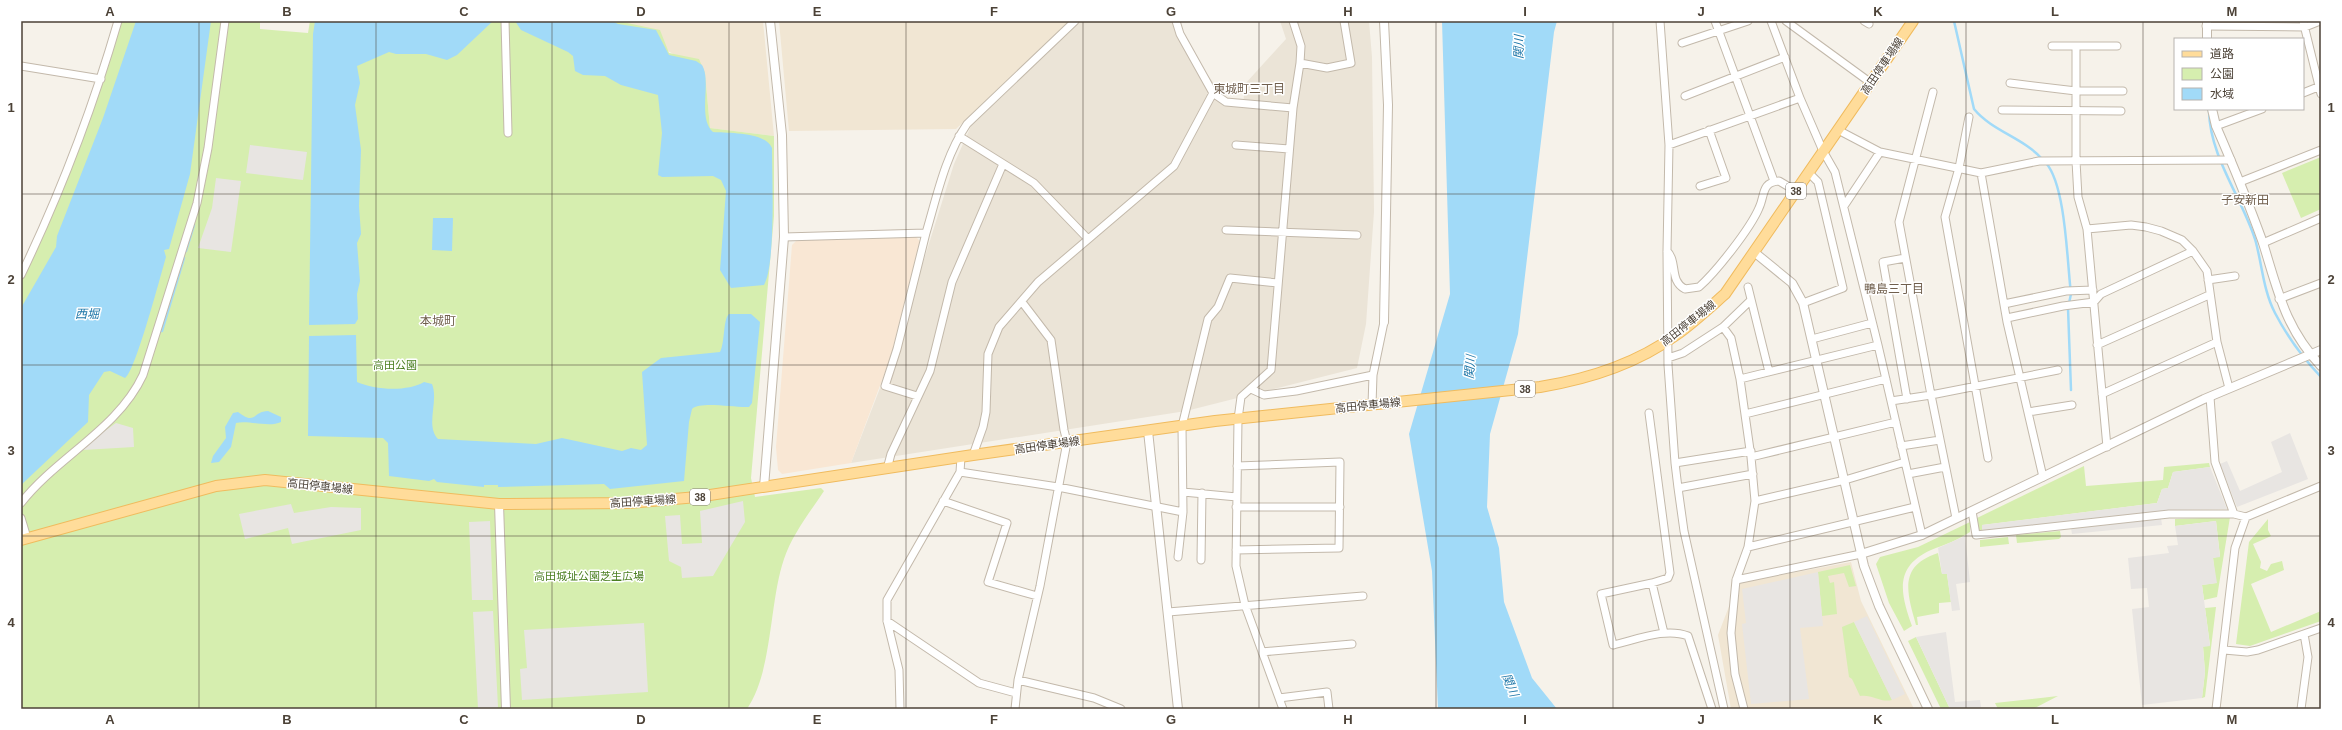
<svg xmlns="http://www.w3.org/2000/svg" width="2342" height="730" font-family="Arial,'Noto Sans JP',sans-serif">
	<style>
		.residential { fill: #ebe4d7 }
		.commercial { fill: #f9e7d4 }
		.education { fill: #f1e6d3 }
		.green { fill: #d6eeaf }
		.parking { fill: #e8e5e2 }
		.water { fill: #a1daf8 }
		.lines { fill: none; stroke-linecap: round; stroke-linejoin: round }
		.stream { stroke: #a1daf8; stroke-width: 2.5 }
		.minor-casing { stroke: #c3b9ab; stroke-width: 9 }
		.tertiary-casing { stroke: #c3b9ab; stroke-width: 10 }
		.primary-casing { stroke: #f0bb5e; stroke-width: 12 }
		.minor { stroke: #fff; stroke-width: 7 }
		.tertiary { stroke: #fff; stroke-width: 8 }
		.primary { stroke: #ffdc9a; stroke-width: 10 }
		.grid { fill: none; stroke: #4c4237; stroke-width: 1; stroke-opacity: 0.55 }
		.labels { text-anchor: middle; stroke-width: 3; stroke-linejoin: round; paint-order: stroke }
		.shield { fill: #fff; stroke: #827b73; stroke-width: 1 }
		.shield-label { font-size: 10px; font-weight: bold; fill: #4c4237 }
		.street-label { font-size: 11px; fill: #4c4237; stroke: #fff }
		.park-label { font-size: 11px; fill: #4b7f21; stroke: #fff }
		.water-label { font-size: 12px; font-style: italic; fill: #2078a9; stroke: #fff }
		.neighbourhood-label { font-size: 12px; fill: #705f4d; stroke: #fff }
		.neatline { fill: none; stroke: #4c4237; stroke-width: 1.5 }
		.grid-label { font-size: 13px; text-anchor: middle; font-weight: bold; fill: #4c4237 }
	</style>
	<rect width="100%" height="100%" fill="#f6f2ea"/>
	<!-- residential -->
	<path class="residential" d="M 1081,21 L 1175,21 L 1179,36 L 1229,104 L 1243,106 L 1245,84 L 1286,39 L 1280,21 L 1369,21 L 1372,57 L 1374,212 L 1366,324 L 1357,368 L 1186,411 L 851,463 L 899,339 L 954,164 L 971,126 Z"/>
	<!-- commercial -->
	<path class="commercial" d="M 916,237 L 920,241 L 891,356 L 851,463 L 782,474 L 778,470 L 776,447 L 792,245 L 797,240 Z"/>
	<!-- education -->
	<path class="education" d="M 618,21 L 763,21 L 774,136 L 710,128 L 705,73 Z
		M 779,21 L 1069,21 L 956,129 L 789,131 Z
		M 1851,562 L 1861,601 L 1914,709 L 1731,709 L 1718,635 L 1738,583 Z"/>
	<!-- green -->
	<path class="green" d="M 122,21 L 260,21 L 260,29 L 308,33 L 310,21 L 618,21 L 660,30 L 669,53 L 699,59 L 705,73 L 710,128 L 774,136 L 774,216 L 751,478 L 755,497 L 821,488 L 824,491 C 810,512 792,535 784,559 C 769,603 773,671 747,709 L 21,709 L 21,280 C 62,200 96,108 122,21 Z
		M 2321,157 L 2321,209 L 2301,218 L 2282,173 Z
		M 2209,463 L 2210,467 L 2173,472 L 2168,488 L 2162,489 L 2157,503 L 1982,525 L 1982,531 L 1979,530 L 1977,518 L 2084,466 L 2086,486 L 2163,480 L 2164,467 Z
		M 2230,517 L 2217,597 L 2204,600 L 2202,585 L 2216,583 L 2213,558 L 2220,556 L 2216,521 L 2175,526 L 2175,519 Z
		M 2268,519 L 2268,530 L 2271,536 L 2253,544 L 2261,562 L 2260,568 L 2267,571 L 2271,564 L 2282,561 L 2284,570 L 2251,584 L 2271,632 L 2321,611 L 2321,621 L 2250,646 L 2236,644 L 2249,542 Z
		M 1970,522 L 1970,532 C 1958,540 1944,545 1931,550 C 1893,567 1901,595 1912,626 L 1904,631 L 1889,603 L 1876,564 L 1880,557 L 1918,547 Z
		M 2060,531 L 2061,537 L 2059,539 L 2017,543 L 2016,535 Z
		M 2008,537 L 2009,544 L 1980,547 L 1980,540 Z
		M 1938,553 L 1942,574 L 1947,574 L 1951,602 L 1939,603 L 1939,613 L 1917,617 L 1918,625 L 1916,625 C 1907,593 1898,566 1938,553 Z
		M 1850,565 L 1856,586 L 1849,587 L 1844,573 L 1828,576 L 1830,583 L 1834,582 L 1837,614 L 1822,616 L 1818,572 Z
		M 2216,607 L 2205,697 L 2202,698 L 2205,672 L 2203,646 L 2210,645 L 2205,608 Z
		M 1854,622 L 1892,700 C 1881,703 1872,694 1860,696 L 1852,679 L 1849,677 L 1842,627 Z
		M 1916,637 L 1950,709 L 1941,709 L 1908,641 Z
		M 2058,696 L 2033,709 L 1998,709 L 1995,703 Z"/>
	<!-- parking -->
	<path class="parking" d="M 250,145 L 307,152 L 303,180 L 246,173 Z
		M 216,178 L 241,181 L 231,252 L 198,248 L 212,208 Z
		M 116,423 L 133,428 L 134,447 L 83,450 L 99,435 Z
		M 2290,433 L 2308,479 L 2237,507 L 2220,464 L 2227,461 L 2240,491 L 2282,472 L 2271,442 Z
		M 2210,467 L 2227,509 L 2174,510 L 1982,532 L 1982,525 L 2157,503 L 2162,489 L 2168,488 L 2173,472 Z
		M 743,501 L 745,522 L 713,576 L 682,578 L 681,567 L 669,561 L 665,516 L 680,515 L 682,544 L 702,543 L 700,511 Z
		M 291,504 L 294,513 L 331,507 L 361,508 L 361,530 L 292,544 L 288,528 L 245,539 L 239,514 Z
		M 2161,518 L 2162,525 L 2072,534 L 2071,528 Z
		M 490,521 L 493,600 L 472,600 L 469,522 Z
		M 2216,521 L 2220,557 L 2213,558 L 2217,583 L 2202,585 L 2210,646 L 2203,647 L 2205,672 L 2202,698 L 2142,705 L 2132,609 L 2149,607 L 2147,588 L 2131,589 L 2128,558 L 2169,553 L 2167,546 L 2178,545 L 2175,526 Z
		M 1965,536 L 1970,582 L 1956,584 L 1960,610 L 1952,611 L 1947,574 L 1942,574 L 1938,548 Z
		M 1818,572 L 1823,626 L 1800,628 L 1809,699 L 1751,704 L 1742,624 L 1746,623 L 1742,589 Z
		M 493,611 L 498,707 L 496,709 L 478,709 L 473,612 Z
		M 1867,616 L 1905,694 L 1892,700 L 1854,622 Z
		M 644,623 L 648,692 L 522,700 L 520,669 L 527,668 L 524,630 Z
		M 1946,632 L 1955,702 L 1980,700 L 1981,707 L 1977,709 L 1950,709 L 1916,637 Z"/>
	<!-- water -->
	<path class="water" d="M 136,21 L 211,21 L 190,174 L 169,249 L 164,250 L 166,257 C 161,274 135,373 125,378 L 110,371 L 104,372 L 89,395 L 88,422 L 21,485 L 21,308 L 56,247 L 57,236 L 103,118 Z
		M 315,21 L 493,21 L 457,55 L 447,60 L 426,54 L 396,54 L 389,52 L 357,66 L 360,83 L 355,105 L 361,150 L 359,206 L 361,234 L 357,243 L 360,281 L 357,294 L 358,319 L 355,324 L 309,325 L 313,34 Z
		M 515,21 L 612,21 L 618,24 L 656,30 L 669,55 L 696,61 L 702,65 C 712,81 697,118 713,132 C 728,133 766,132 772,148 C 772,175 776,264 764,285 L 731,288 L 720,270 L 726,191 L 721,180 L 713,176 L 662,177 L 658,175 L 662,133 L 658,95 L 621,85 L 605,76 L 583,75 L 575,71 L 573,56 L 568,52 L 521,30 Z
		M 1442,21 L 1557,21 L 1554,32 L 1518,334 L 1490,434 L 1487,507 L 1499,548 L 1504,602 L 1532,678 L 1557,709 L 1438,709 L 1432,571 L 1409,434 L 1450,294 Z
		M 433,218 L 453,218 L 452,251 L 432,250 Z
		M 729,314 L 751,314 L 760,322 L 752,403 L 749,407 C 735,408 701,401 692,409 L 689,422 L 684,481 L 610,489 L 604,484 L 498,487 L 498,485 L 484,485 L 484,487 L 437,482 L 434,479 L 429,481 L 389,476 L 388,443 L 383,438 L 308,436 L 309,336 L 356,335 L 357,382 C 375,390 407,392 424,382 L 432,384 C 439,401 425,426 438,439 L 536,444 L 562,438 L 622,451 L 631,448 L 641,450 L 647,445 L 642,372 L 661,358 L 720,352 C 725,343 723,319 729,314 Z
		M 268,411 L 281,417 L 281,422 C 269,428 249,420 236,423 L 231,447 L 219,462 L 211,463 L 213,456 L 226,438 L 225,427 L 233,413 L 238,412 C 256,426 253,411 268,411 Z"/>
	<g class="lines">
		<!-- stream -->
		<path class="stream" d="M 1954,21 L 1974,109 C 1992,131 2024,138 2042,159
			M 2209,111 C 2210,157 2241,196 2255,239 C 2262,263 2263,290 2275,313 C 2287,336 2303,358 2321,377
			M 2046,163 C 2066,186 2067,262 2071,294 L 2068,308 L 2071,390
			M 186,251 L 194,225
			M 162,331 L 184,258"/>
		<!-- minor casing -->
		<g class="minor-casing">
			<path id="minor" d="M 505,21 L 508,133
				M 1176,21 L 1180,34 L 1213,93 L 1226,102 L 1293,108
				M 1660,21 L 1669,145 L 1667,251 L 1668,365 L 1675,463 L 1751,451
				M 1715,21 L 1774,181
				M 1771,21 L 1800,98
				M 1786,21 L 1871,83
				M 1864,21 L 1869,24
				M 2303,21 L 2321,94
				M 2206,26 L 2305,27 L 2320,21
				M 1682,43 L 1748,21
				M 2052,46 L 2076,46
				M 1300,63 L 1327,68 L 1351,63 L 1344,21
				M 21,66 L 101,79
				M 2010,83 L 2076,91 L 2123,91
				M 1933,92 L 1899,222 L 1931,395 L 2058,370
				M 2303,93 L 2318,87
				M 1685,96 L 1785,57
				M 2002,110 L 2121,111
				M 1969,117 L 1959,168 L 1945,217 L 1988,458
				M 2216,126 L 2262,109
				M 1838,130 L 1880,152 L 1981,173 L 2039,161 L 2231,160
				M 959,136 L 1034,183 L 1088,239
				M 1236,145 L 1289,149
				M 1669,145 L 1800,98 L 1823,151 L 1835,172 L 1878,345 L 1922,535
				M 1981,173 L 2007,322 L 2043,477
				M 2240,182 L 2321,150
				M 1700,186 L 1726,178 L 1709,130
				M 1844,206 L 1880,152
				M 2087,229 L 2131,225 L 2146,227 L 2161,231 L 2182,240 L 2193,251 L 2207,271 L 2217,342 L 2229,388
				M 1226,230 L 1357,235
				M 784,237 L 926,233 C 937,196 945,156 967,124 L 1075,21
				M 2263,243 L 2321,218
				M 1667,251 C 1678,262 1669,281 1685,289 L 1699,287 C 1716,272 1750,229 1759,208 C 1765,196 1761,182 1779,181 L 1796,191
				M 1905,258 L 1883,262 L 1907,399
				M 21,275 C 60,194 93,107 118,21
				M 2208,280 L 2235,276
				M 1748,287 L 1769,372
				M 2279,299 L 2321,283
				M 1803,303 L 1843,288 L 1818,182 L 1809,173
				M 2004,304 L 2066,291 L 2093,290
				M 2007,318 L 2063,306 L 2094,302 L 2101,294 L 2193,251
				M 1723,327 L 1751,300
				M 1812,339 L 1872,323
				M 2097,345 L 2209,295
				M 1668,358 L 1683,353 L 1723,327 L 1731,338 L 1740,379 L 1751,457 L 1755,501 L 1748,547 L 1736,580 L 1731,633 L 1735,674 L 1744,709
				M 1740,379 L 1878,345
				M 1251,389 L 1264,395 L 1296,391 L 1373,375
				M 2102,394 L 2217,342
				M 917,396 L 885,386 L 897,349 L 926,233
				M 2210,397 L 2215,462 L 2234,514 L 2246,517 L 2321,486
				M 1891,401 L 1931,395 L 1956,518
				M 1372,405 L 1373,375 L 1384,322
				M 2028,412 L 2072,405
				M 1649,413 L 1670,573 L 1668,578 L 1652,583
				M 1745,414 L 1886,379
				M 1901,446 L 1940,440
				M 2107,447 L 2087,229 L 2078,197 L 2076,161 L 2076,46 L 2117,46
				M 973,455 L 983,427 L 986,412 L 988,354 L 999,327 L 1038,282 L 1174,166 L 1213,93
				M 1751,457 L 1896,422
				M 1675,463 L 1678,488 L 1753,474
				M 887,469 L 891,454 L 930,371 L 952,282 L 1003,164
				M 960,472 L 1058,487 L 1183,512
				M 1908,474 L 1945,467
				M 1678,488 L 1684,531 L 1724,709
				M 1183,492 L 1237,497
				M 943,501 L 1007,523 L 988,582 L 1037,596
				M 1755,501 L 1845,480 L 1905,462
				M 21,503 C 57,457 118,429 143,375 L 197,203 L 208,148 L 225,21
				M 1236,507 L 1340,507
				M 1972,511 L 1976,535 L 2169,514 L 2234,514
				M 21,518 L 27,538
				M 1748,547 L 1915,507
				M 1236,550 L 1339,548 L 1340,462 L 1237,466
				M 1178,557 L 1183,512 L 1182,426 L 1208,319 L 1218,307 L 1230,278 L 1278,283
				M 1201,560 L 1202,493
				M 1736,580 L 1861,554
				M 1168,612 L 1363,596
				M 887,621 L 979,683 L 1016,693
				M 1664,633 L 1652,583 L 1601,594 L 1613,645 C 1636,640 1665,627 1688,636 L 1712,709
				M 2224,650 L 2247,652 L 2258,650 L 2321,628
				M 1262,652 L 1352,644
				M 1018,680 L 1094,698 L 1121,709
				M 1279,698 L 1327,692 L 1329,709
				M 900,709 L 899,670 L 887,621 L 887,600 L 960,472 L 961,457
				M 1015,709 L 1018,680 L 1040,586 L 1067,442 L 1064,430 L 1051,340 L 1022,302
				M 1283,709 L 1245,605 L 1236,566 L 1238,419 L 1241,397 L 1271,370 L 1293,108 L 1300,63 L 1301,46 L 1293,21
				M 2216,709 L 2235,548 L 2246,517
				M 2301,709 L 2308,657 L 2304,634"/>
		</g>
		<!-- tertiary casing -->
		<g class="tertiary-casing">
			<path id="tertiary" d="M 2207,21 L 2207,39
				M 2212,109 L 2216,126 C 2233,165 2249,204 2263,243 C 2278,291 2285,328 2321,366
				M 1754,252 L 1792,283 L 1803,303 L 1864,566 L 1879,606 L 1928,709
				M 1384,322 L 1388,105 L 1384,21
				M 1148,431 L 1178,709
				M 764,487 L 784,237 L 782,135 L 770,21
				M 499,504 L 506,709
				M 1861,554 L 1922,535 L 2204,399 L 2321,350"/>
		</g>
		<!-- primary casing -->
		<g class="primary-casing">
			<path id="primary" d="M 21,540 L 216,486 L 265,480 L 499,504 L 629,503 L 697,497 L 973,455 L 1215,421 L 1540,387 C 1589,379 1636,364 1676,335 C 1693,323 1709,308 1725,294 L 1913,21"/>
		</g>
		<!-- minor -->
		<use href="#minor" class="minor"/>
		<!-- tertiary -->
		<use href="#tertiary" class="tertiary"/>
		<!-- primary -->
		<use href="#primary" class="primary"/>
	</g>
	<!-- grid -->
	<path class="grid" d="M 199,21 L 199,709M 376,21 L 376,709M 552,21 L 552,709M 729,21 L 729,709M 906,21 L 906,709M 1083,21 L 1083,709M 1259,21 L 1259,709M 1436,21 L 1436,709M 1613,21 L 1613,709M 1790,21 L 1790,709M 1966,21 L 1966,709M 2143,21 L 2143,709M 21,194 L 2321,194M 21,365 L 2321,365M 21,536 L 2321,536"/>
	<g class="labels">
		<!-- shield labels -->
		<g class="shield">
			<rect x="1786" y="183" width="20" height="16" rx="3"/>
			<rect x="1515" y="381" width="20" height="16" rx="3"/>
			<rect x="690" y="489" width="20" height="16" rx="3"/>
		</g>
		<g class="shield-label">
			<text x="1796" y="195">38</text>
			<text x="1525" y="393">38</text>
			<text x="700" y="501">38</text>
		</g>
		<!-- street labels -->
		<g class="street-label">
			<text transform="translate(1882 66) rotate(-56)" y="4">高田停車場線</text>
			<text transform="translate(1688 323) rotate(-38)" y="4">高田停車場線</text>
			<text transform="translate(1368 405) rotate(-6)" y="4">高田停車場線</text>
			<text transform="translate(1047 445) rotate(-8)" y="4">高田停車場線</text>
			<text transform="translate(320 486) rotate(6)" y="4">高田停車場線</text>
			<text transform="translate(643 501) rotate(-4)" y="4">高田停車場線</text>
		</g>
		<!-- park labels -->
		<g class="park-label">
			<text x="395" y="369">高田公園</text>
			<text x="589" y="580">高田城址公園芝生広場</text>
		</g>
		<!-- water labels -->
		<g class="water-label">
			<text transform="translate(1519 47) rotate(-89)" y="4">関川</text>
			<text x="87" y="318">西堀</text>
			<text transform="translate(1470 367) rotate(-85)" y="4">関川</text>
			<text transform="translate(1510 685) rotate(67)" y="4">関川</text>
		</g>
		<!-- neighbourhood labels -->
		<g class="neighbourhood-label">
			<text x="1249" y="93">東城町三丁目</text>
			<text x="2245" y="204">子安新田</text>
			<text x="1894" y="293">鴨島三丁目</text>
			<text x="438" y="325">本城町</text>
		</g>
	</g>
	<!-- border -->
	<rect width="2342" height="730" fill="none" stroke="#ffffff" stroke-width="44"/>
	<!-- legend -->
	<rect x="2174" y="38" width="130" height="72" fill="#ffffff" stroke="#b7b3af"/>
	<rect x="2182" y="51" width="20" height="6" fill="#ffdc9a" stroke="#b7b3af"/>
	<text x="2210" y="58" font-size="12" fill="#4c4237">道路</text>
	<rect x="2182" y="68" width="20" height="12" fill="#d6eeaf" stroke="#b7b3af"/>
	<text x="2210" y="78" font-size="12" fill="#4c4237">公園</text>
	<rect x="2182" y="88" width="20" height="12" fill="#a1daf8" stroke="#b7b3af"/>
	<text x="2210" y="98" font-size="12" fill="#4c4237">水域</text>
	<rect x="22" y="22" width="2298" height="686" class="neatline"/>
	<g class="grid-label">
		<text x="110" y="16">A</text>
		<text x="287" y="16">B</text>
		<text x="464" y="16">C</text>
		<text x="641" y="16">D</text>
		<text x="817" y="16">E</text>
		<text x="994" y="16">F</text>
		<text x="1171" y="16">G</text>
		<text x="1348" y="16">H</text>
		<text x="1525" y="16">I</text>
		<text x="1701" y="16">J</text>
		<text x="1878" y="16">K</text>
		<text x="2055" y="16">L</text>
		<text x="2232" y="16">M</text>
		<text x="11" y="112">1</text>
		<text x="2331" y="112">1</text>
		<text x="11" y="284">2</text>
		<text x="2331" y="284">2</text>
		<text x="11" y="455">3</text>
		<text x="2331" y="455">3</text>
		<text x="11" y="627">4</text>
		<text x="2331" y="627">4</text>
		<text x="110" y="724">A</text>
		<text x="287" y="724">B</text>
		<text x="464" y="724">C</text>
		<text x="641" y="724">D</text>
		<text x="817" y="724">E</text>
		<text x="994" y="724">F</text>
		<text x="1171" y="724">G</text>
		<text x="1348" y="724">H</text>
		<text x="1525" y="724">I</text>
		<text x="1701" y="724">J</text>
		<text x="1878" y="724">K</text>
		<text x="2055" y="724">L</text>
		<text x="2232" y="724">M</text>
	</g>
</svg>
